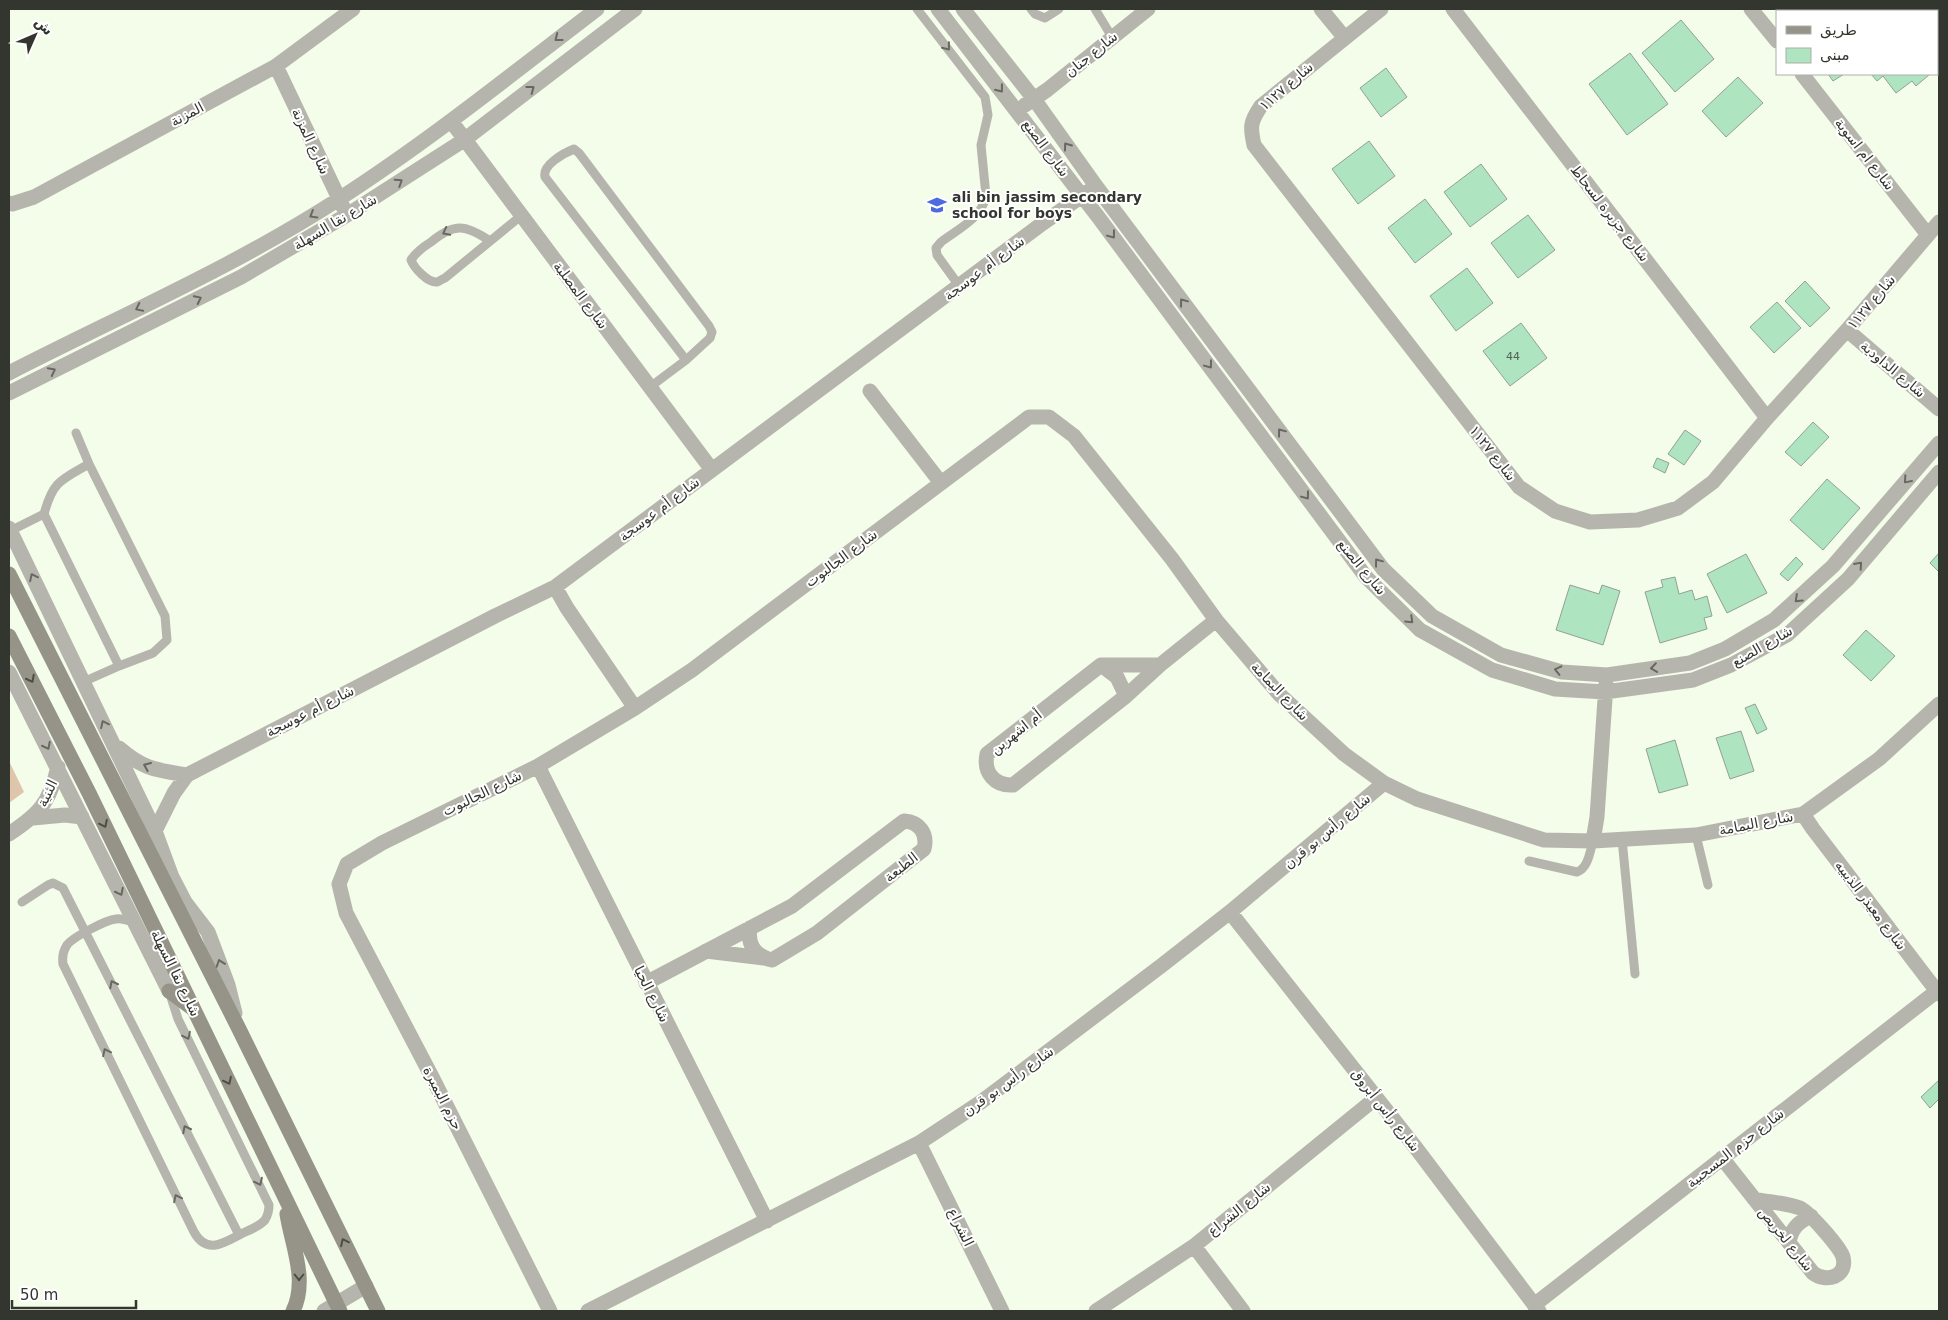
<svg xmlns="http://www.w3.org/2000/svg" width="1948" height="1320" font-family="'DejaVu Sans',Vazirmatn,sans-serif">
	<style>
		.green { fill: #dfc5aa }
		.building { fill: #aee4c0; stroke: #91a196 }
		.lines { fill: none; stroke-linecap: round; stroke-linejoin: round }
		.service { stroke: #b6b5ad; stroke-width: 9 }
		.minor { stroke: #b6b5ad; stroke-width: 15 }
		.secondary { stroke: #969489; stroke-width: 15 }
		.oneway { stroke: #676961 }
		.oneway2 { stroke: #4c4e46 }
		.labels { text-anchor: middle; stroke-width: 4; stroke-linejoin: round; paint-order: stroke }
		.number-label { font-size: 11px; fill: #526253 }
		.street-label { font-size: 14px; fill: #33362f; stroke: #fff }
		.poi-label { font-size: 14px; font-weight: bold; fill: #33362f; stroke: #fff; text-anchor: start }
	</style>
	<rect width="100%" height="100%" fill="#f4fcea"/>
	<!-- green -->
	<path class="green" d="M 9,761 L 24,792 L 9,803 Z"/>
	<!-- building -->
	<path class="building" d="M 1681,20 L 1714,59 L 1675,92 L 1642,53 Z
		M 1630,53 L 1668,104 L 1627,135 L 1589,84 Z
		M 1386,68 L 1407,97 L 1381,117 L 1360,88 Z
		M 1828,74 L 1844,74 L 1833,81 Z
		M 1871,74 L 1930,74 L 1916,86 L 1912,81 L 1896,93 L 1883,76 L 1877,81 Z
		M 1738,77 L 1763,103 L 1726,137 L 1702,111 Z
		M 1369,141 L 1395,176 L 1358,204 L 1332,169 Z
		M 1481,164 L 1507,199 L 1470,227 L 1444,192 Z
		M 1425,199 L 1452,234 L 1415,263 L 1388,228 Z
		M 1528,215 L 1555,250 L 1518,278 L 1491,243 Z
		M 1467,268 L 1493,303 L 1456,331 L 1430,296 Z
		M 1805,281 L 1830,308 L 1810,327 L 1785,301 Z
		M 1777,302 L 1801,328 L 1774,353 L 1750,327 Z
		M 1521,323 L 1547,358 L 1510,386 L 1483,351 Z
		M 1813,422 L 1829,437 L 1801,466 L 1785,452 Z
		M 1685,430 L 1701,441 L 1684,465 L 1668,454 Z
		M 1657,458 L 1669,463 L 1665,473 L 1653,467 Z
		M 1827,479 L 1860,508 L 1823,550 L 1790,520 Z
		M 1939,553 L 1939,572 L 1930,563 Z
		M 1746,554 L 1767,593 L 1727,613 L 1707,574 Z
		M 1796,557 L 1803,564 L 1788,581 L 1780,574 Z
		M 1675,577 L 1679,594 L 1692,590 L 1695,600 L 1707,596 L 1712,616 L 1704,618 L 1707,629 L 1660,643 L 1645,592 L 1663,587 L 1661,580 Z
		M 1570,585 L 1599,594 L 1602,585 L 1620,591 L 1603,645 L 1556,630 Z
		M 1866,630 L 1895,656 L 1871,681 L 1843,655 Z
		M 1755,704 L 1767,729 L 1757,734 L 1745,708 Z
		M 1741,731 L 1754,771 L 1730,779 L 1716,738 Z
		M 1675,740 L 1688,785 L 1659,793 L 1646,749 Z
		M 1939,1080 L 1939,1099 L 1930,1108 L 1921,1097 Z"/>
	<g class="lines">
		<!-- service -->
		<path class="service" d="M 917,9 L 985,97 L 988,115 L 981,145 L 986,196 C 982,218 958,229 941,242 L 936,248 L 937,255 L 960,287
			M 1031,9 L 1035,14 L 1045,18 L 1059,9
			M 1095,9 L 1112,37
			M 490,241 C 465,224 454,223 431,242 C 423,247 416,252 411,260 C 414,268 428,283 437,282 C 440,281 442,279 445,278 L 522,215
			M 650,387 L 686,360 L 710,338 L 712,332 L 709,326 L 579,153 L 574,149 C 564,153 542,165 545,177 L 686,360
			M 76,433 L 89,464 L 165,616 L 167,640 L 153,653 L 119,666 L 83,682
			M 89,464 C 61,480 53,481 44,514 L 119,666
			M 10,531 L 44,514
			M 1696,835 L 1708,885
			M 1622,839 L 1635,974
			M 1529,861 L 1577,872 C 1588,868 1590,852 1593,841
			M 22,902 L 48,885 L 53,883 L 63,888 L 239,1235
			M 135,923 C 129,921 123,918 116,919 C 106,920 73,937 67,945 C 63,951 62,957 63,964 L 194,1232 C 207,1255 224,1243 241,1234 C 249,1230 259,1227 265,1220 C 268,1215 269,1210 269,1205 L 178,1019 L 169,991"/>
		<!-- minor -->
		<path class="minor" d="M 938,9 L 1099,218 L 1366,577 L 1420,630 L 1492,670 L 1555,689 L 1605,692 L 1693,680 L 1731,665 L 1787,635 L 1848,579 L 1939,472
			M 963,9 L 1034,99 L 1096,186 L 1383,569 L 1432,616 L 1501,655 L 1562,672 L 1607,675 L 1690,663 L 1725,649 L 1774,620 L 1833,566 L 1939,443
			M 1321,9 L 1344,37
			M 1381,9 L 1261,106 C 1250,122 1250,127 1254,145 L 1519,487 L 1555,511 L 1590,522 L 1638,520 L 1678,508 L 1713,482 L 1767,418 L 1847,330 L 1939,222
			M 1453,9 L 1767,418
			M 1751,9 L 1777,41
			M 276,66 L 343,207
			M 1802,74 L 1928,235
			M 1025,105 L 1047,90 L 1148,9
			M 451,121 L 712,470
			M 9,203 L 12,204 L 34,197 L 276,66 L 353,9
			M 1847,330 L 1939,409
			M 9,373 C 120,316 234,267 339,199 C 429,141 512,74 597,9
			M 870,391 L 941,483
			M 9,393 L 241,277 L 347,215 L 464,140 L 635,9
			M 9,528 L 155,831 L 172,877 L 185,902 L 208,932 L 228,985 L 235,1013
			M 555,587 L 567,608 L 635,708
			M 1101,665 L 1117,677 L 1126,696
			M 1160,665 L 1101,665 L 987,754 C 983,773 995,786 1013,785 L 1126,696 L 1160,665 L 1216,620
			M 9,672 L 169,991
			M 119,748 C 143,769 156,770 187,775
			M 538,766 L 767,1221
			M 1803,814 L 1813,829 L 1939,994
			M 33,818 L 65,815 L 82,817
			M 155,831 L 174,793 L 187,775 L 495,616 L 555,587 L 1043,223 L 1089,191
			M 9,834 C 39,814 49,804 58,767
			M 1593,841 L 1597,817 L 1606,684
			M 1230,912 L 1416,1148 L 1539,1311
			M 706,951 L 764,958
			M 646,983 L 792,906 L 904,821 C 919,822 928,833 924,849 L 817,933 L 772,960 C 755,956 747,945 750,928
			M 919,1143 L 1002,1311
			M 1722,1158 L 1813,1273 C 1826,1283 1848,1277 1843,1257 C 1840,1247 1809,1212 1800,1208 C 1786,1203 1768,1202 1754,1199
			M 1789,1243 C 1791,1229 1798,1222 1811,1216
			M 1194,1246 L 1243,1311
			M 1534,1305 L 1937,991
			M 324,1311 L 366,1286
			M 550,1311 L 432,1077 L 346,913 L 339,884 L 347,864 L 382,843 L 538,766 L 635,708 L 692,670 L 1029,417 L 1049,417 L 1074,436 L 1172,559 L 1216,620 L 1279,694 L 1344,754 L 1384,783 L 1417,799 L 1544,840 L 1593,841 L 1696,835 L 1803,814 L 1879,759 L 1939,704
			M 588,1311 L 919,1143 L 981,1102 L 1161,966 L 1230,912 L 1384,783
			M 1096,1311 L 1194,1246 L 1376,1098"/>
		<!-- secondary -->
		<path class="secondary" d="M 9,574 L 238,1027 L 378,1311
			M 9,636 L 89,793 L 340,1311
			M 169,991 L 192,1008
			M 287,1214 C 292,1246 308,1280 293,1311"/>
	</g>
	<!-- one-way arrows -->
	<defs><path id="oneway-chevron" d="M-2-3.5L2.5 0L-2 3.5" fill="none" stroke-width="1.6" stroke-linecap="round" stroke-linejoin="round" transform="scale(1.25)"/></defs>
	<g class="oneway">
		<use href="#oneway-chevron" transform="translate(558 38) rotate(142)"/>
		<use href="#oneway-chevron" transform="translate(947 47) rotate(52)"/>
		<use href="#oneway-chevron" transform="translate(531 89) rotate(-37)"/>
		<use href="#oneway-chevron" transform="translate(1000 89) rotate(52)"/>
		<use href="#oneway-chevron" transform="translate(1067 146) rotate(-126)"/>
		<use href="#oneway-chevron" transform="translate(399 182) rotate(-33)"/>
		<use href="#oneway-chevron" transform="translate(313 215) rotate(149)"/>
		<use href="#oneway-chevron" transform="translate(446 232) rotate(153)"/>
		<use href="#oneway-chevron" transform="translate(1112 235) rotate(53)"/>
		<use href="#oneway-chevron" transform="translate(198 299) rotate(-26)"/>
		<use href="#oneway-chevron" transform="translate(1183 302) rotate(-127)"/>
		<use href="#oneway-chevron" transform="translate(139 308) rotate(154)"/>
		<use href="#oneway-chevron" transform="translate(1209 365) rotate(53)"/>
		<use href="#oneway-chevron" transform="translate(52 371) rotate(-27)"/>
		<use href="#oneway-chevron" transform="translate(1281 432) rotate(-127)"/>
		<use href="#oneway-chevron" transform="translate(1907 480) rotate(131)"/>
		<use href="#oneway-chevron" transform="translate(1306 496) rotate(53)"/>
		<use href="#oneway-chevron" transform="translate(1378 562) rotate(-127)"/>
		<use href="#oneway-chevron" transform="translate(1859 565) rotate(-49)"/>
		<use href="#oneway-chevron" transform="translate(33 577) rotate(-116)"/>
		<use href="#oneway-chevron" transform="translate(1798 599) rotate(137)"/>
		<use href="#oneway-chevron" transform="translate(1410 620) rotate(44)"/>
		<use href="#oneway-chevron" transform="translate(1654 668) rotate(172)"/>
		<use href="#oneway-chevron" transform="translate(1558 670) rotate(-167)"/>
		<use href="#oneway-chevron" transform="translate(104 724) rotate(-116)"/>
		<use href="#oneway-chevron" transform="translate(47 746) rotate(63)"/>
		<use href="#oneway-chevron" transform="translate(147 766) rotate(-157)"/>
		<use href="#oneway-chevron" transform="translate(120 892) rotate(63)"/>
		<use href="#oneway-chevron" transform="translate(220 963) rotate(-109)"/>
		<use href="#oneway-chevron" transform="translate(113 984) rotate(-117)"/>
		<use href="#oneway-chevron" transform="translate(187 1036) rotate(64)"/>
		<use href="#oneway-chevron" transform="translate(106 1052) rotate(-116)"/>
		<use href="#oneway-chevron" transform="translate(186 1129) rotate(-117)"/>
		<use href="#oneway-chevron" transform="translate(259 1182) rotate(64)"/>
		<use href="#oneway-chevron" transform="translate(177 1198) rotate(-116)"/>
	</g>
	<g class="oneway2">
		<use href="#oneway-chevron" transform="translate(31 679) rotate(63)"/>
		<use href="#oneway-chevron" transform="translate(104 824) rotate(64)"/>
		<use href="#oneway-chevron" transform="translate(228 1081) rotate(64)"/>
		<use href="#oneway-chevron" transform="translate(344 1242) rotate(-116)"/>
		<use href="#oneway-chevron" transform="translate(299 1277) rotate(90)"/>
	</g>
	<!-- icons -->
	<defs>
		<g id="school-bare" transform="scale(1.5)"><path d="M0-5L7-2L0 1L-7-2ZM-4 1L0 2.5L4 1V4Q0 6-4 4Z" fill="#4f69de" stroke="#fff" stroke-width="2.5" paint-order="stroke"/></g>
	</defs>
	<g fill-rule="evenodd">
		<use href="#school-bare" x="937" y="205"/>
	</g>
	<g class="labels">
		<!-- number labels -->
		<g class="number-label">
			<text x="1513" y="360">44</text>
		</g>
		<!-- street labels -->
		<g class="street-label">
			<text transform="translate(1091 54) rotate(-39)" y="5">شارع جنان</text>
			<text transform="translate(1286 86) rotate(-41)" y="5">شارع ١١٢٧</text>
			<text transform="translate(187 114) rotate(-28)" y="5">المزنة</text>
			<text transform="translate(311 141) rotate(65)" y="5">شارع المزنة</text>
			<text transform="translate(1046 148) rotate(53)" y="5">شارع الصنع</text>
			<text transform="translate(1865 154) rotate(52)" y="5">شارع ام اسوية</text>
			<text transform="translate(1610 213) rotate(52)" y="5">شارع جزيرة لسحاط</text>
			<text transform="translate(335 222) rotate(-31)" y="5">شارع نقا السهلة</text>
			<text transform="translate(984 268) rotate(-37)" y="5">شارع أم عوسجة</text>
			<text transform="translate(581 295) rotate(53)" y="5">شارع المصلبة</text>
			<text transform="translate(1871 302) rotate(-50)" y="5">شارع ١١٢٧</text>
			<text transform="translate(1893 369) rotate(40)" y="5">شارع الداودية</text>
			<text transform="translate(1493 453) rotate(52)" y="5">شارع ١١٢٧</text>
			<text transform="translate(659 509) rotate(-37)" y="5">شارع أم عوسجة</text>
			<text transform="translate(841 558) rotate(-37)" y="5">شارع الجالبوت</text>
			<text transform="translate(1362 567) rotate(50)" y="5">شارع الصنع</text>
			<text transform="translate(1762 646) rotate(-30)" y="5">شارع الصنع</text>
			<text transform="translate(1280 691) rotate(46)" y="5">شارع اليمامة</text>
			<text transform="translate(310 711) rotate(-27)" y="5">شارع أم عوسجة</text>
			<text transform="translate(1016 732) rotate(-39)" y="5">أم اشهرين</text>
			<text transform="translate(47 793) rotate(-64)" y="5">الثنية</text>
			<text transform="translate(482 793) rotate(-26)" y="5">شارع الجالبوت</text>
			<text transform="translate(1756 823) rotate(-11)" y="5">شارع اليمامة</text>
			<text transform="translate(1327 831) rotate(-40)" y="5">شارع رأس بو قرن</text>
			<text transform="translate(901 867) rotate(-38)" y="5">الطبعة</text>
			<text transform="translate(1871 905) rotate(53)" y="5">شارع معيذر الذيبيه</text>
			<text transform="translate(176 973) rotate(64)" y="5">شارع نقا السهلة</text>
			<text transform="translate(652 994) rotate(63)" y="5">شارع الحيا</text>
			<text transform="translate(1008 1081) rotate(-36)" y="5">شارع رأس بو قرن</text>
			<text transform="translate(443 1098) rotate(63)" y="5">حزم البمبرة</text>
			<text transform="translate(1386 1110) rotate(52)" y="5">شارع رأس أبروق</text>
			<text transform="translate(1735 1148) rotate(-38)" y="5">شارع حزم المسحبية</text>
			<text transform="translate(1239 1209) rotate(-39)" y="5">شارع الشراع</text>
			<text transform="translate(961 1227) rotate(64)" y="5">الشراع</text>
			<text transform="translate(1786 1239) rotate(51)" y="5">شارع لخريص</text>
		</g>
		<!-- poi labels -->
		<g class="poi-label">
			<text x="952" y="202">ali bin jassim secondary<tspan x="952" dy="16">school for boys</tspan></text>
		</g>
	</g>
	<!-- border -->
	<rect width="1948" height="1320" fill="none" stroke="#33362f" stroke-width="20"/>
	<!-- legend -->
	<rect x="1776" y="10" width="162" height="65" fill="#ffffff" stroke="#adafac"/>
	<rect x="1786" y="26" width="25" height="8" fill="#969489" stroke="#adafac"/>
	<text x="1820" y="35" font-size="15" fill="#33362f">طريق</text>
	<rect x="1786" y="48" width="25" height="15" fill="#aee4c0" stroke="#adafac"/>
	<text x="1820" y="60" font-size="15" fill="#33362f">مبنى</text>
	<!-- north arrow -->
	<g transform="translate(35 35) rotate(45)" stroke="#ffffff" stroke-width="4" paint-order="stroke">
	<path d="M0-4L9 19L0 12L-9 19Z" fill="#33362f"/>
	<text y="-8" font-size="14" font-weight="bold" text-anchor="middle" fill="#33362f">ش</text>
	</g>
	<!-- scale -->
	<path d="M12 1300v8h124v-8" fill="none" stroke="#33362f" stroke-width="2.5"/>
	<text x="20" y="1300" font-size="15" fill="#33362f" stroke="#ffffff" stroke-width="4" paint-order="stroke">50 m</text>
</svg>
